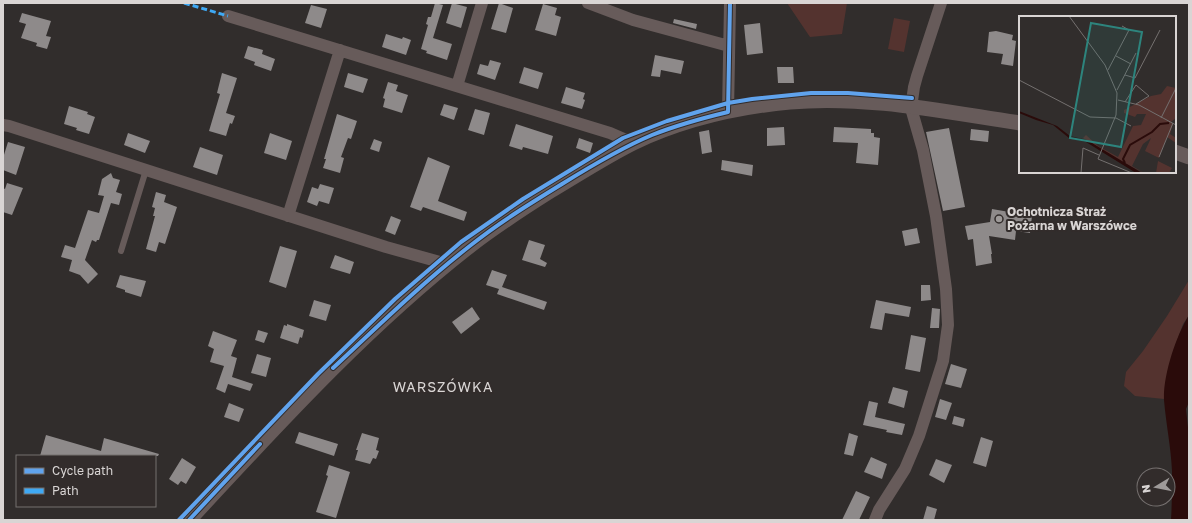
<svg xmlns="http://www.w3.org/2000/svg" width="1192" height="523" font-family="'Golos Text',sans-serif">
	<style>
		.green { fill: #54332f }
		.water { fill: #2a0b0a }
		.building { fill: #8e8a8a }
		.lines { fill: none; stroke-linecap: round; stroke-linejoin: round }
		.service { stroke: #675b5a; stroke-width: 6 }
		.minor { stroke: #675b5a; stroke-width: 12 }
		.tertiary { stroke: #675b5a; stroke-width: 15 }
		.quiet { stroke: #3fa9f5; stroke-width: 3; stroke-dasharray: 6 3; stroke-linecap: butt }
		.cycleway-casing { stroke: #322c2b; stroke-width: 6 }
		.cycleway { stroke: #60a3ed; stroke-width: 4 }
		.poi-dot { fill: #9e9a99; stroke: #322c2b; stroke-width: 1.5 }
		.labels { text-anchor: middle; stroke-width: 4; stroke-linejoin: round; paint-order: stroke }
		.poi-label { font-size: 12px; font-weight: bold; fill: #d9d5d4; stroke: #322c2b; text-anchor: start }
		.quarter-label { font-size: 14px; letter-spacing: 1px; fill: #d9d5d4; stroke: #322c2b }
		.inset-river { fill: none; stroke: #2a0b0a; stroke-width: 2 }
		.inset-road { fill: none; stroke: #74706f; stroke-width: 1 }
		.view { fill: #2d847d; fill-opacity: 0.15; stroke: #2d847d; stroke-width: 2 }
		.inset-edge { fill: none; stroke: #d9d5d4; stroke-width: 2 }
	</style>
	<rect width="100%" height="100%" fill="#312d2c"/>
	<!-- green -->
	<path class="green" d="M 787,3 L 847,3 L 842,34 L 810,37 Z
		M 894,18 L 910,21 L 904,52 L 888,49 Z
		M 1189,280 L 1189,315 L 1183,324 L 1173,352 L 1166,383 L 1164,399 L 1135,396 L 1124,386 L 1126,372 L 1143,351 L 1167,316 Z"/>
	<!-- water -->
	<path class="water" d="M 1189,315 L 1189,402 L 1186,409 L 1189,437 L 1189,520 L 1171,520 C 1172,504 1172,487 1172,471 C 1171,447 1166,424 1164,400 C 1163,375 1176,336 1189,315 Z"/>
	<!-- building -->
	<path class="building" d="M 435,3 L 443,5 L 433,38 L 452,44 L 447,60 L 426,53 L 427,51 L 421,49 L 428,25 L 426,24 L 428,17 L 431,17 Z
		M 452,3 L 467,7 L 461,28 L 446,23 Z
		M 499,3 L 513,8 L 506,33 L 491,29 Z
		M 543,4 L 557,8 L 555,15 L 561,17 L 556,36 L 535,30 Z
		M 311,5 L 327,9 L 321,28 L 305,23 Z
		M 22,13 L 51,21 L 46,36 L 51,37 L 47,49 L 36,46 L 37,43 L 21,38 L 26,24 L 19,22 Z
		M 674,19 L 697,24 L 696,29 L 673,23 Z
		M 760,23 L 763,53 L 747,55 L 744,25 Z
		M 996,31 L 1013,35 L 1012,40 L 1016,41 L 1013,66 L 1001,64 L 1003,54 L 987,52 L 989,32 Z
		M 386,34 L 402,39 L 403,37 L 411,40 L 406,55 L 382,47 Z
		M 248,46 L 263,50 L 262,54 L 275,59 L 271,71 L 254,65 L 255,62 L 244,58 Z
		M 655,55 L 684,61 L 681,74 L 661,70 L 660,77 L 651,76 Z
		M 490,60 L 501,63 L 495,80 L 477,74 L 480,64 L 488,66 Z
		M 524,67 L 543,73 L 538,89 L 519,83 Z
		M 777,67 L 793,67 L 794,83 L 778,83 Z
		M 222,73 L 237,78 L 226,113 L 235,116 L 232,124 L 230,123 L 226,136 L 209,131 L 220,94 L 217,93 Z
		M 348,73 L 368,79 L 363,93 L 344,87 Z
		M 388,82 L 398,85 L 396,91 L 408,95 L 402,113 L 383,107 L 385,99 L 383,98 Z
		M 566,87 L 585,93 L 583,99 L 585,100 L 582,109 L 561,103 Z
		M 444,104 L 458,108 L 454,120 L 440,115 Z
		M 69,106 L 88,112 L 87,114 L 95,117 L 89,134 L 76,130 L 77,128 L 64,124 Z
		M 475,109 L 490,113 L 484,135 L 468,130 Z
		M 337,114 L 357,121 L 351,139 L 348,138 L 341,157 L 344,158 L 340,173 L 323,168 L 326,159 L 324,159 Z
		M 516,124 L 553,136 L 548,154 L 523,147 L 522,150 L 509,146 Z
		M 784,127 L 785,145 L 767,146 L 767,128 Z
		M 834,127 L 871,129 L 871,133 L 874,133 L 874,137 L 880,138 L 878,165 L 856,163 L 858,143 L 833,142 Z
		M 949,128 L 965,207 L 943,211 L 926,132 Z
		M 971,129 L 989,131 L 988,142 L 970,140 Z
		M 709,130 L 712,152 L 702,154 L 699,132 Z
		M 128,133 L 150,141 L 145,153 L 124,145 Z
		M 270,133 L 292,141 L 286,160 L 264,153 Z
		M 579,138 L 593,143 L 590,153 L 576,148 Z
		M 374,139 L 382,142 L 379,152 L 370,149 Z
		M 8,142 L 25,147 L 16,175 L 3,170 L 3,158 Z
		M 200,147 L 223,155 L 217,175 L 193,167 Z
		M 428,157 L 450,166 L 438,201 L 467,212 L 464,221 L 423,207 L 421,211 L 410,207 Z
		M 722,160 L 753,165 L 752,176 L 721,170 Z
		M 111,173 L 113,178 L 120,180 L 116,192 L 122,194 L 119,205 L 111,203 L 99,240 L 97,240 L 96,242 L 92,240 L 85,260 L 98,274 L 88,284 L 80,275 L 69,271 L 72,260 L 61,257 L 65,245 L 75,248 L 88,210 L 99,213 L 104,196 L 98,195 L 102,179 Z
		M 7,183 L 23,188 L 12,215 L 3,212 L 3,188 L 5,189 Z
		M 320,184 L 334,188 L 329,204 L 319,201 L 317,206 L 307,202 L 312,187 L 318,189 Z
		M 156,192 L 166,195 L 164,202 L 177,207 L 165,244 L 159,242 L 156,252 L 146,249 L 155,216 L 153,216 L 155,208 L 152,207 Z
		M 992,209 L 1032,216 L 1030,233 L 1016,231 L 1015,240 L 989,236 L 992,254 L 991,254 L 992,263 L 976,266 L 973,239 L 968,240 L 965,226 L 990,222 Z
		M 391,216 L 401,220 L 395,235 L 385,231 Z
		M 917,228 L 920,243 L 905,246 L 902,231 Z
		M 529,240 L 545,245 L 540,259 L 547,263 L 545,267 L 522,260 Z
		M 280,246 L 297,251 L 286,288 L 269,282 Z
		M 335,255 L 354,262 L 350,274 L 330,268 Z
		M 492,270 L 507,275 L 502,287 L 547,302 L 544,310 L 497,294 L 499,289 L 486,285 Z
		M 120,275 L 146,281 L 141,297 L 125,292 L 125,290 L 116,287 Z
		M 921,285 L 930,285 L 931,300 L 921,301 Z
		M 314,300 L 331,305 L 326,321 L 309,316 Z
		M 876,300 L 911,307 L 909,317 L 885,313 L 882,330 L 870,328 Z
		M 472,307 L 480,319 L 461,334 L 452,322 Z
		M 932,308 L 940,309 L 939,328 L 930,328 Z
		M 287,324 L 304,330 L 302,338 L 300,337 L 298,344 L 280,338 L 284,325 L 287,326 Z
		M 258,330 L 268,333 L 264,343 L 255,340 Z
		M 213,331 L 237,340 L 231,356 L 237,358 L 232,377 L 253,384 L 250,391 L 228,384 L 225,393 L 216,389 L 224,366 L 210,362 L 214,349 L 208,346 Z
		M 911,335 L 926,338 L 920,372 L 905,369 Z
		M 257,354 L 271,358 L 266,377 L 251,373 Z
		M 951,364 L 967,369 L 961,388 L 945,384 Z
		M 893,387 L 908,391 L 904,408 L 888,403 Z
		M 940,399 L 952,403 L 946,420 L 935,417 Z
		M 869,401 L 878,403 L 875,417 L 905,424 L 902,435 L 886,432 L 887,430 L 863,425 Z
		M 229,403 L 244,409 L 239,422 L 224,417 Z
		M 954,416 L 965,419 L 963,427 L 952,424 Z
		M 299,432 L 338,444 L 334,456 L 295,443 Z
		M 362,433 L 379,438 L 376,450 L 379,451 L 376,459 L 373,458 L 370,464 L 355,460 L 358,450 L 356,450 Z
		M 849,433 L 858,436 L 853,456 L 844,454 Z
		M 46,435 L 101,451 L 104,438 L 159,454 L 158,456 L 40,456 Z
		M 981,437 L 993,441 L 986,467 L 973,463 Z
		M 871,457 L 887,464 L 882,479 L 864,472 Z
		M 182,458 L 196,467 L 186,484 L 181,481 L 178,485 L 169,479 Z
		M 936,459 L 952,465 L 944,483 L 929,475 Z
		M 329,465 L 350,472 L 336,518 L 316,512 L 328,476 L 326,475 Z
		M 856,491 L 870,497 L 859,520 L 842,520 Z
		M 927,506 L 937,509 L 934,520 L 923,520 Z"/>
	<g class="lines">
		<!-- service -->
		<path class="service" d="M 121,251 L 146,170"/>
		<!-- minor -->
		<path class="minor" d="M 588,3 L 633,20 L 729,46
			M 228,16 L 610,133 L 633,143
			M 457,86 L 482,3
			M 728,112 L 730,3
			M 3,125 L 9,126 L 386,247 L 447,264
			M 288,216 L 340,50
			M 875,520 L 879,510 L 905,469 L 919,436 L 943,361 L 948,325 L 946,289 L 936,216 L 923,150 L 911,108 L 914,87 L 917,76 L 941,3"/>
		<!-- tertiary -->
		<path class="tertiary" d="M 1175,152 L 1189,157
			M 189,520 C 278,424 367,326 471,245 C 497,225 525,207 552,190 C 579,174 605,157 633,143 C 681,120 737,107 790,102 C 866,95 945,112 1020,123"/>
		<!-- quiet -->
		<path class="quiet" d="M 184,3 L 228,16"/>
		<!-- cycleway casing -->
		<g class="cycleway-casing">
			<path id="cycleway" d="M 333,368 C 378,326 422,283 471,245 C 500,222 531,203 562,184 C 591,166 621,148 652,135 C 677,125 703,118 728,112 L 730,3
				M 179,520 L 318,374 L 395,299 L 461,242 L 523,199 L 623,138 L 667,121 L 728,103 L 752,99 L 811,93 L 848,93 L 912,98
				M 189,520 L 260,444"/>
		</g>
		<!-- cycleway -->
		<use href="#cycleway" class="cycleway"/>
	</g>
	<!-- markers -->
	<circle class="poi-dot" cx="999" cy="219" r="4"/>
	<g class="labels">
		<!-- poi labels -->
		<g class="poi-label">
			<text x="1007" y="216">Ochotnicza Straż<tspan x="1007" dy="14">Pożarna w Warszówce</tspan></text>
		</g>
		<!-- quarter labels -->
		<g class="quarter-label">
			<text x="443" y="392">WARSZÓWKA</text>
		</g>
	</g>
	<!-- overview -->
	<g transform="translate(1019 16)">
		<rect width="157" height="157" fill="#312d2c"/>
		<path d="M 148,70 L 157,72 L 157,102 L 152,106 L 154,108 L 151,118 L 157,122 L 157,127 L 148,121 L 140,142 L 126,135 L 132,122 L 124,128 L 113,150 L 125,157 L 99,144 L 64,122 L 67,119 L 79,130 L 99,141 L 114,110 L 122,109 L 127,98 L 118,98 L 116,101 L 105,97 L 105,94 L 132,80 L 142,78 ZM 139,145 L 153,152 L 150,157 L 137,157 Z" fill="#54332f"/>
		<path d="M 0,95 L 38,110 L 51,120 L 68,124 L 123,157 L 117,157 L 67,126 L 50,122 L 34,109 L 17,104 L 0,97 Z" fill="#2a0b0a"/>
		<path class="inset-river" d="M 106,147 L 104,143 L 111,129 L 133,116 L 141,108 L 150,107"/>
		<path class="inset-road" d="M 50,0 L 86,49 L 98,77 L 97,99 L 79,143 L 113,157M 97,40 L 112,48M 89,54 L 110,14 L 103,10M 106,59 L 116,62 L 141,14M 0,64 L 71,101 L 97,102 L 112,110M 98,74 L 117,37M 99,84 L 120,89 L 157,109M 106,86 L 117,69 L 130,80 L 117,88M 142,102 L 157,72M 140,141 L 154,107M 62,157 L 64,132 L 80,139"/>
		<path class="view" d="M 72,7 L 123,16 L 102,131 L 51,122 Z"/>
		<rect width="157" height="157" class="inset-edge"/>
	</g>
	<!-- border -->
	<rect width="1192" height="523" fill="none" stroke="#d9d5d4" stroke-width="8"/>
	<!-- legend -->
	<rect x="16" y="455" width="140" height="52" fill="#322c2b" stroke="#75706f"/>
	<rect x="24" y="468" width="20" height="6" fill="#60a3ed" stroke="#75706f"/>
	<text x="52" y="475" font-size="12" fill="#d9d5d4">Cycle path</text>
	<rect x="24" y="488" width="20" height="6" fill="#3fa9f5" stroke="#75706f"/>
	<text x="52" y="495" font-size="12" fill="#d9d5d4">Path</text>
	<!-- north arrow -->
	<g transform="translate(1156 487) rotate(260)"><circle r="19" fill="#322c2b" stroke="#75706f"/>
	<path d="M0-3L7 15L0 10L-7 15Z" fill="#9e9a99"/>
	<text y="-6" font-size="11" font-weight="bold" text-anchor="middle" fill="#d9d5d4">N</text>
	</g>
</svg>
